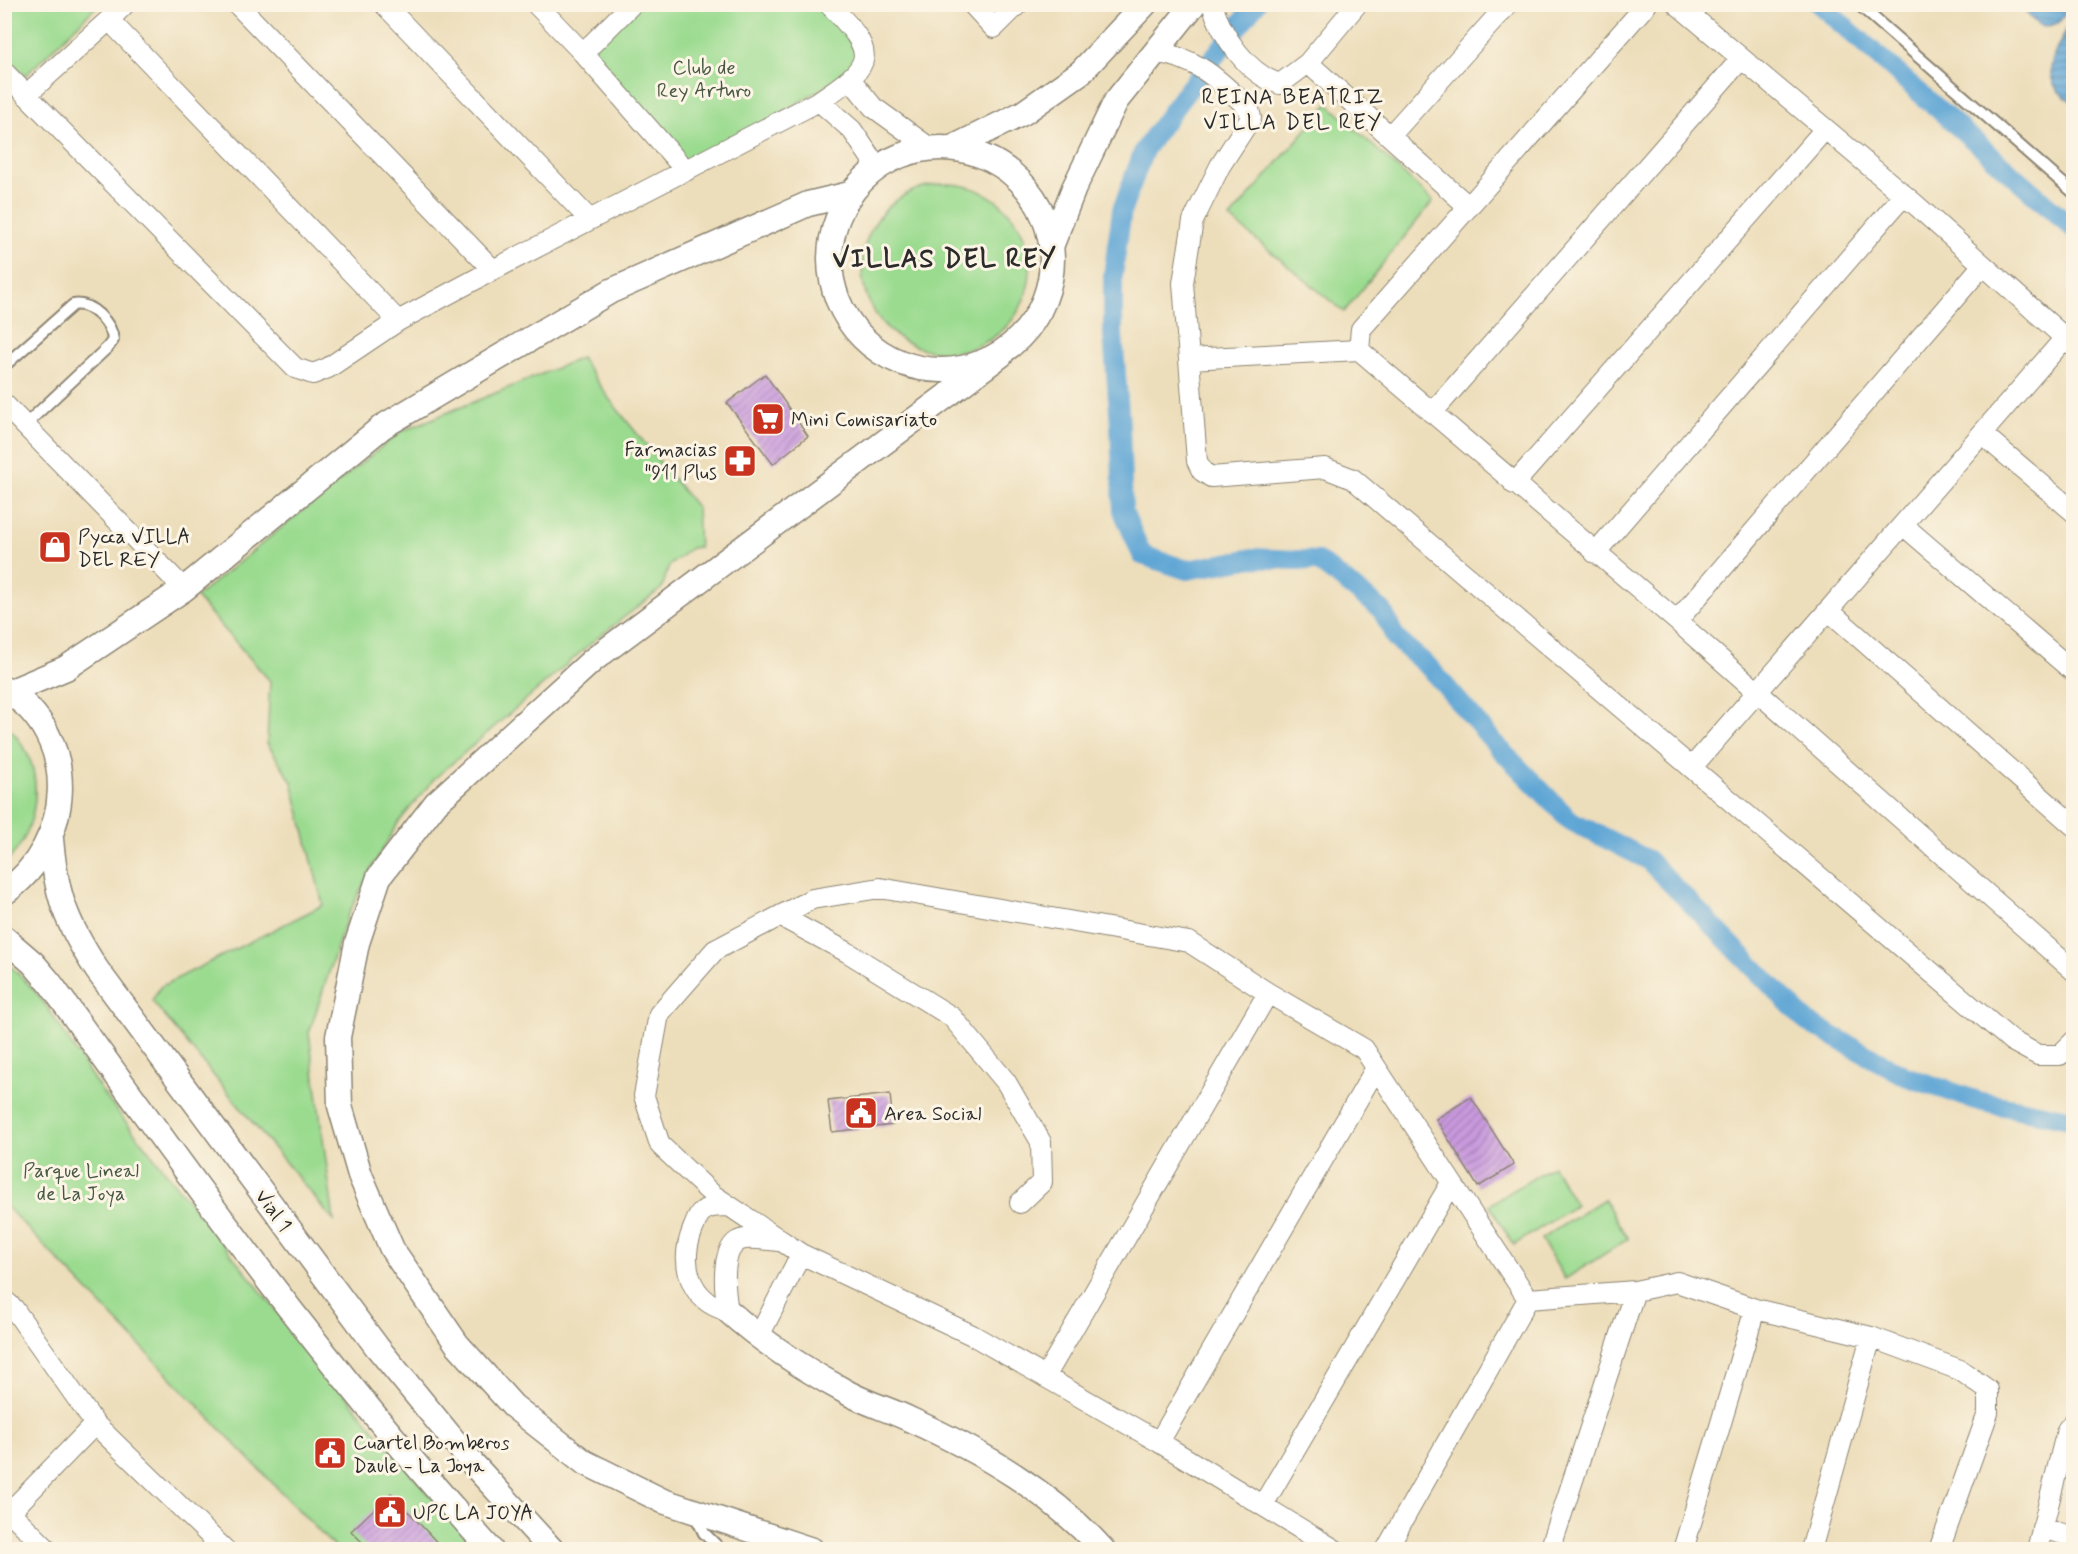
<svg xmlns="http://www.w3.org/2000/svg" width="2078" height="1554" font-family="Mynerve,sans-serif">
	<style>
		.green { fill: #9bdb90; stroke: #63835e; stroke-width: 1.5 }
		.water { fill: url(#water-rules); stroke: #456880; stroke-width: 1.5 }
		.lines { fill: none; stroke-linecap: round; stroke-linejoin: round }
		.canal { stroke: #5fa6d5; stroke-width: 20 }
		.building { fill: url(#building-hatch) }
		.service-casing { stroke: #8c8473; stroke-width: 14 }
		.minor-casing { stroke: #8c8473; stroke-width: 22 }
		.tertiary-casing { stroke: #8c8473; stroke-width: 27 }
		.service { stroke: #fff; stroke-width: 10 }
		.minor { stroke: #fff; stroke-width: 20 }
		.tertiary { stroke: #fff; stroke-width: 24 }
		.labels { text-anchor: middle; stroke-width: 6; stroke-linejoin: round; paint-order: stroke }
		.park-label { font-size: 20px; fill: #475744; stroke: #fcf5e5 }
		.poi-label { font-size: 20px; fill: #2b2b2b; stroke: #fcf5e5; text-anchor: start }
		.street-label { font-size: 20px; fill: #2b2b2b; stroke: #fcf5e5 }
		.quarter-label { font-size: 22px; letter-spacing: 1.5px; fill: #2b2b2b; stroke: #fcf5e5 }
		.district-label { font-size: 26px; font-weight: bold; letter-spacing: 1.5px; fill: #2b2b2b; stroke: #fcf5e5 }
	</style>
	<defs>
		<pattern id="water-rules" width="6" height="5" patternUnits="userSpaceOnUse" patternTransform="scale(1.5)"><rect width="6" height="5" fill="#5fa6d5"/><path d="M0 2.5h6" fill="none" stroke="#4f87ad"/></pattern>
		<pattern id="building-hatch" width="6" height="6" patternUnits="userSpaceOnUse" patternTransform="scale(1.5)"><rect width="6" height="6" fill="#c99ade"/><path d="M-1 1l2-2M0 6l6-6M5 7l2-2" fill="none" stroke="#a37eb4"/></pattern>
	</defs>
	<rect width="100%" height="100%" fill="#fcf5e5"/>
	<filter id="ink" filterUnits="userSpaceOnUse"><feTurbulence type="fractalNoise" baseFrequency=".0167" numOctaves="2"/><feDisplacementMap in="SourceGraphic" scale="12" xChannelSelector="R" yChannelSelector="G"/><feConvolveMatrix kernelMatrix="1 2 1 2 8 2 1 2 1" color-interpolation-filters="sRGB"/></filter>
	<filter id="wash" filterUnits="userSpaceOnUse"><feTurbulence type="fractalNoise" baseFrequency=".008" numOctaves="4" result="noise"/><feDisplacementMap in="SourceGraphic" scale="24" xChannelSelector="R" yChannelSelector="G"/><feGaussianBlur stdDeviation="1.35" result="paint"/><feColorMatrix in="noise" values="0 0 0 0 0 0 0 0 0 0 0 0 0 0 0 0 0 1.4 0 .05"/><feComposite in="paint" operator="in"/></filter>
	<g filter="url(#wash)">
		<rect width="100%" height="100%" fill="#eddebb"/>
		<!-- green -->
		<path class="green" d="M 5,4 L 98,4 L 98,5 L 25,76 L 5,55 Z
			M 632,4 L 829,5 L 864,63 L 686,171 L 583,53 Z
			M 1328,104 L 1433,201 L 1344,312 L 1230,218 Z
			M862 268a84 84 0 1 1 168 0a84 84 0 1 1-168 0Z
			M 581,358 L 610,400 L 697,508 L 699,547 L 691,548 L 669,566 L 662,588 L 596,639 L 434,779 L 398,823 L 370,871 L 347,917 L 309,1033 L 334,1221 L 152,1001 L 160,987 L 323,905 L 292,782 L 267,743 L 270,681 L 196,597 L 400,432 Z
			M 4,722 C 17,736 29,751 33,770 C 40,801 30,842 5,862 Z
			M 4,961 C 53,999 75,1060 113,1106 C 232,1255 350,1406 477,1549 L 336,1549 L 5,1205 Z
			M 1553,1166 L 1576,1205 L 1514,1245 L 1489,1205 Z
			M 1604,1199 L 1628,1239 L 1565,1279 L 1541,1239 Z"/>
		<!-- water -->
		<path class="water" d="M 2026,5 L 2026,4 L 2072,5 L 2058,23 L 2044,27 C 2035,22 2025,16 2026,5 Z
			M 2073,18 L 2073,102 C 2032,80 2058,47 2073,18 Z"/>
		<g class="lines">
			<!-- canal -->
			<path class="canal" d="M 1256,4 L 1180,100 L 1144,150 L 1122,210 L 1113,275 L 1113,335 L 1120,425 L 1123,511 L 1142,555 L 1187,570 L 1253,558 L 1318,561 L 1382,610 L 1396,639 L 1428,666 L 1499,748 L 1571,821 L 1648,860 L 1807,1022 L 1905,1076 L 1978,1101 L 2074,1120
				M 1819,4 L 2074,229"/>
		</g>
		<g id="blocks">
			<!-- building -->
			<path class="building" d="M 765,374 L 808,436 L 773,464 L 727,403 Z
				M 890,1094 L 893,1125 L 832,1132 L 828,1101 Z
				M 1471,1097 L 1514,1165 L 1478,1187 L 1436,1119 Z
				M 391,1493 L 444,1550 L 370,1550 L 351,1531 Z"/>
		</g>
	</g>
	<g filter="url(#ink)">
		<use href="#blocks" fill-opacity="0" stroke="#8c8473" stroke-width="1.5"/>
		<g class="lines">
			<!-- service casing -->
			<g class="service-casing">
				<path id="service" d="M 1858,4 L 2074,193
					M 4,366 L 73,305 C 90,301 112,323 113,340 L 108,347 L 25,425
					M 694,1513 L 704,1533 L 721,1550"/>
			</g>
			<!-- minor casing -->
			<g class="minor-casing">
				<path id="minor" d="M 125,4 L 109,20 L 398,321
					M 237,4 L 493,270
					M 384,4 L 589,219
					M 536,4 L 583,53
					M 632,4 L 583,53 L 686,171
					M 972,4 L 994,28 L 1018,4
					M 1212,4 C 1221,35 1248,75 1280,84 L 1308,63 L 1357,4
					M 1677,4 L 1917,206 L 2074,346
					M 1153,53 C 1193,54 1222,82 1249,109 L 1251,118 L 1220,166 L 1193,221 L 1183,283 L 1197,461 L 1202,471 L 1211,477 L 1325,468 L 1353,479 L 2012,1041 L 2038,1055 L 2060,1055 L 2074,1041
					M 1308,63 L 1469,207
					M 4,72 L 295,368 L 313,374 L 328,368 L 398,321 L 493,270 L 819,101 C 877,63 877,54 829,4
					M 851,80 L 873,107 L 930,148
					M 26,95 L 109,20
					M 819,101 L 852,130 L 877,167
					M 1390,136 L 1508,4
					M 1359,350 L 1677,621 L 2074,971
					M 1189,359 L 1359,350 L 1361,329 L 1647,4
					M 4,404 L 184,589
					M 1432,413 L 1741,59
					M 1982,434 L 2074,512
					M 1514,484 L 1825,129
					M 1903,525 L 2074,672
					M 1595,553 L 1904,195
					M 1828,610 L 2074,826
					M 1677,621 L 1983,265
					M 1692,767 L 2065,338
					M 780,916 L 847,952 L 952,1017 L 1006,1082 L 1041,1142 L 1042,1182 L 1020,1203
					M 729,1206 C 719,1207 709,1205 702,1212 C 697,1216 696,1223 693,1229 C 679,1263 689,1301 728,1311 C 725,1294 718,1242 745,1239 C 755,1238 767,1240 778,1241
					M 4,1300 L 14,1309 L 95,1424 L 225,1550
					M 758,1338 L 801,1254
					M 1045,1377 L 1268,993
					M 1159,1442 L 1376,1068
					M 1263,1505 L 1451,1183
					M 10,1512 L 48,1550
					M 4,1518 L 95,1424
					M 2042,1528 L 2074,1537
					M 1335,1550 L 1159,1442 L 972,1335 L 801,1254 L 713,1195 L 660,1145 L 644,1096 L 659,1014 L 715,950 L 812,899 L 880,888 L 1189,942 L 1268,993 L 1364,1049 L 1528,1299 L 1635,1291 L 1677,1282 L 1755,1309 L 1871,1337 L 1960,1370 L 1988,1390 L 1988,1413 L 1939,1550
					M 1386,1550 L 1528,1299
					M 1550,1550 L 1635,1291
					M 1683,1550 L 1755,1309
					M 1811,1550 L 1871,1337
					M 2037,1550 L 2067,1430 L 2074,1421"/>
			</g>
			<!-- tertiary casing -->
			<g class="tertiary-casing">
				<path id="tertiary" d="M830 259a111 111 0 1 1 222 0a111 111 0 1 1-222 0Z
					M 952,148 L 1023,113 L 1081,72 L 1145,4
					M 1052,244 L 1074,188 L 1116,101 L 1194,4
					M 4,689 C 83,736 74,844 4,893
					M 9,692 L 66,668 L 184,589 L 382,427 L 611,291 L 808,204 L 850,194
					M 51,839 C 56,896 66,922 97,970 L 377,1347 L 473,1464 L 552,1550
					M 4,938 L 33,963 L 50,983 C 190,1178 329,1372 491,1550
					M 728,1311 C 764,1343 805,1370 848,1393 C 868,1404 891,1410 911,1420 C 982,1452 1051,1492 1103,1550
					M 812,1550 L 663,1501 L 584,1462 L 513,1406 L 457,1344 L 392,1249 L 360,1175 L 340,1106 L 338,1037 L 357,943 L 379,877 L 436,803 L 593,660 L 1001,355"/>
			</g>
			<!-- service -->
			<use href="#service" class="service"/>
			<!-- minor -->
			<use href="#minor" class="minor"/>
			<!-- tertiary -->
			<use href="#tertiary" class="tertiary"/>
		</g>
	</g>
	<!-- icons -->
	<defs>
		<g id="supermarket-square" transform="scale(1.725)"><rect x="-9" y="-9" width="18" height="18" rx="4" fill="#c8321e" stroke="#fcf5e5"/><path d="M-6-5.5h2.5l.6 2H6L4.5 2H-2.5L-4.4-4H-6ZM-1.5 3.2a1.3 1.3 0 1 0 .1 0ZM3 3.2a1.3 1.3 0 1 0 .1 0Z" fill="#fff"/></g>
		<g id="pharmacy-square" transform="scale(1.725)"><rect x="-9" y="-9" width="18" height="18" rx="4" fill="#c8321e" stroke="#fcf5e5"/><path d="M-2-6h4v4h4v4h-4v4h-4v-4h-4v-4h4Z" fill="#fff"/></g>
		<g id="shop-square" transform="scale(1.725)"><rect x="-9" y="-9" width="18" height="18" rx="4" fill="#c8321e" stroke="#fcf5e5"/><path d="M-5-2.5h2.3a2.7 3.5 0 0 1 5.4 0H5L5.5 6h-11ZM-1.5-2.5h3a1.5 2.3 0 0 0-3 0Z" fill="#fff"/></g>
		<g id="civic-square" transform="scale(1.725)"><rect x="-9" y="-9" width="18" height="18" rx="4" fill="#c8321e" stroke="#fcf5e5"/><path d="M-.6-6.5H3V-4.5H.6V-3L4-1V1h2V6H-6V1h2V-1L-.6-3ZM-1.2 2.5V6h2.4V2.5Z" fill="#fff"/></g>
	</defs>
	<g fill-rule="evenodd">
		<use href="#supermarket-square" x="768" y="419"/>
		<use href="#pharmacy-square" x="740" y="461"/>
		<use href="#shop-square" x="55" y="547"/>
		<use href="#civic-square" x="861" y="1113"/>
		<use href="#civic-square" x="330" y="1453"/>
		<use href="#civic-square" x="390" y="1512"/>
	</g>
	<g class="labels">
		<!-- park labels -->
		<g class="park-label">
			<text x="704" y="74">Club de<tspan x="704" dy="23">Rey Arturo</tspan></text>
			<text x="81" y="1177">Parque Lineal<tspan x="81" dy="23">de La Joya</tspan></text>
		</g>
		<!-- poi labels -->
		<g class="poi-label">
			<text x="791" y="426">Mini Comisariato</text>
			<text x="717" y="456" text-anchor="end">Farmacias<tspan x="717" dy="23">"911 Plus</tspan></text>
			<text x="78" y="543">Pycca VILLA<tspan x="78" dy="23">DEL REY</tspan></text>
			<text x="884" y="1120">Area Social</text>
			<text x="353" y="1449">Cuartel Bomberos<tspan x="353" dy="23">Daule - La Joya</tspan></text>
			<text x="413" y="1519">UPC LA JOYA</text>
		</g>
		<!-- street labels -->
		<g class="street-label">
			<text transform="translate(274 1210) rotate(53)" y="7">Vial 1</text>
		</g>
		<!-- quarter labels -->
		<g class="quarter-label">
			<text x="1293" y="104">REINA BEATRIZ<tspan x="1293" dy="25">VILLA DEL REY</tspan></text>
		</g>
		<!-- district labels -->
		<g class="district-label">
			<text x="945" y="267">VILLAS DEL REY</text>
		</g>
	</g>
	<!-- margin -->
	<rect width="2078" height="1554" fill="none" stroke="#fcf5e5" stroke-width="24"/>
</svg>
